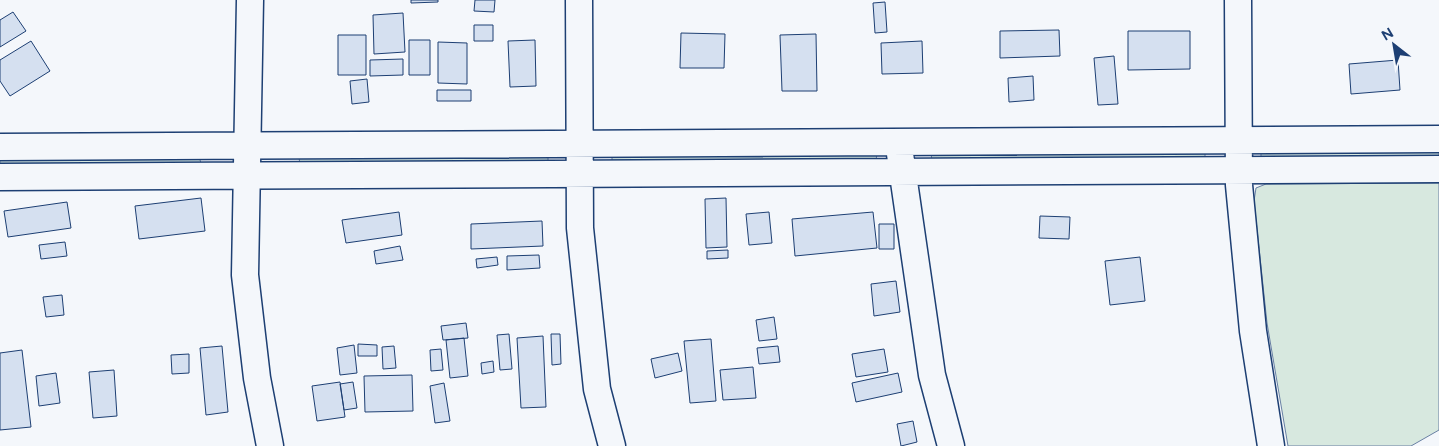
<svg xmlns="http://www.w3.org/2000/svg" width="1439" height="446" font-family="Figtree,sans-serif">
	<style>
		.green { fill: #d7e8df; stroke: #687fa3 }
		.building { fill: #d5e0f0; stroke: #1d3f73 }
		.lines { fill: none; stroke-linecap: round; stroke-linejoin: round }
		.minor-casing { stroke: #1d3f73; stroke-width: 29 }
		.minor { stroke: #f4f7fb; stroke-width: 26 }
	</style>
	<rect width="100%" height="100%" fill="#f4f7fb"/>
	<!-- green -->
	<path class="green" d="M 1439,147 L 1439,159 L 1261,157 L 1261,151 Z
		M 1205,151 L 1205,158 L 932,161 L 931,153 Z
		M 877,154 L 876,160 L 612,161 L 612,156 Z
		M 0,156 L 199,157 L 201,163 L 0,168 Z
		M 548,156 L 548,161 L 300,164 L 299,158 Z
		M 1439,183 L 1439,430 L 1411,446 L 1288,446 L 1267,323 L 1254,201 L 1256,188 L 1266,184 Z"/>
	<!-- building -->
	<path class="building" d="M 411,0 L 438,0 L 438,2 L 411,3 Z
		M 475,0 L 495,0 L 494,12 L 474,11 Z
		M 885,2 L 887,32 L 875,33 L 873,3 Z
		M 13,12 L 26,31 L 0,47 L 0,20 Z
		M 403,13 L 405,52 L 374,54 L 373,15 Z
		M 474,25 L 493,25 L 493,41 L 474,41 Z
		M 1059,30 L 1060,56 L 1000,58 L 1000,31 Z
		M 1128,31 L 1190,31 L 1190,69 L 1128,70 Z
		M 681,33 L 725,34 L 724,68 L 680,68 Z
		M 816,34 L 817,91 L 782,91 L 780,35 Z
		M 338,35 L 366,35 L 366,75 L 338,75 Z
		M 409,40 L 430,40 L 430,75 L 409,75 Z
		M 535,40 L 536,86 L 510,87 L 508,41 Z
		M 31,41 L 50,71 L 10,96 L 0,81 L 0,60 Z
		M 922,41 L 923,73 L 882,74 L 881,43 Z
		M 438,42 L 467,43 L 467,84 L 438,83 Z
		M 1114,56 L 1118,104 L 1098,105 L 1094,58 Z
		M 403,59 L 403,75 L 370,76 L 370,60 Z
		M 1398,60 L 1400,90 L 1351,94 L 1349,64 Z
		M 1033,76 L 1034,100 L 1009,102 L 1008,78 Z
		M 367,79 L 369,102 L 352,104 L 350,81 Z
		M 437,90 L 471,90 L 471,101 L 437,101 Z
		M 201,198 L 205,231 L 139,239 L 135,206 Z
		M 726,198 L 727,247 L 706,248 L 705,199 Z
		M 67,202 L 71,228 L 8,237 L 4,211 Z
		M 399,212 L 402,235 L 346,243 L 342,220 Z
		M 769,212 L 772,243 L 749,245 L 746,214 Z
		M 873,212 L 877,248 L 795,256 L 792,219 Z
		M 1040,216 L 1070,217 L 1069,239 L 1039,238 Z
		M 542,221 L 543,246 L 471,249 L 471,224 Z
		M 879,224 L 894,224 L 894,249 L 879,249 Z
		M 65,242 L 67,256 L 41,259 L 39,245 Z
		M 400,246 L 403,260 L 376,264 L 374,251 Z
		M 728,250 L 728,258 L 707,259 L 707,251 Z
		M 539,255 L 540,268 L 507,270 L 507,256 Z
		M 497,257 L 498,265 L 477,268 L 476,259 Z
		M 1140,257 L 1145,301 L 1110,305 L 1105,261 Z
		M 896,281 L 900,312 L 874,316 L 871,284 Z
		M 62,295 L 64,315 L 46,317 L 43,297 Z
		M 774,317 L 777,339 L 759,341 L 756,320 Z
		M 466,323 L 468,338 L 443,340 L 441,326 Z
		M 509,334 L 512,369 L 500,370 L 497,335 Z
		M 551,334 L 560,334 L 561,364 L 552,365 Z
		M 543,336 L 546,407 L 521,408 L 517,338 Z
		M 464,338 L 468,376 L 450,378 L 446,340 Z
		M 711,339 L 716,401 L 690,403 L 684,341 Z
		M 358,344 L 377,345 L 377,356 L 358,356 Z
		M 354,345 L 357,373 L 340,375 L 337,348 Z
		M 222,346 L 228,412 L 206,415 L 200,348 Z
		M 394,346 L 396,368 L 383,369 L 382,347 Z
		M 778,346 L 780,362 L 759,364 L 757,348 Z
		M 441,349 L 443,370 L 431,371 L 430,350 Z
		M 884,349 L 888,372 L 856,377 L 852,354 Z
		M 22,350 L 31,427 L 0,430 L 0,353 Z
		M 678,353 L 682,371 L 655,378 L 651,359 Z
		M 189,354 L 189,373 L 172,374 L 171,355 Z
		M 493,361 L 494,372 L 482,374 L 481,363 Z
		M 753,367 L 756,398 L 723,400 L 720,370 Z
		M 114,370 L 117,416 L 93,418 L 89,372 Z
		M 56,373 L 60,403 L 39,406 L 36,376 Z
		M 898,373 L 902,392 L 856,402 L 852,383 Z
		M 412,375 L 413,411 L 365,412 L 364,376 Z
		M 340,382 L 345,417 L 317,421 L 312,386 Z
		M 353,382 L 357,408 L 344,410 L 340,384 Z
		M 444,383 L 450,421 L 435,423 L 430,386 Z
		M 913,421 L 917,442 L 901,446 L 897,424 Z"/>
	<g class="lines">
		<!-- minor casing -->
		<g class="minor-casing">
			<path id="minor" d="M 250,0 L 245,275 L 257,378 L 270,446
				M 579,0 L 580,228 L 597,389 L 612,446
				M 1238,0 L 1239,185 L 1253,331 L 1271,446
				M 0,147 L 1439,139
				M 900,154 L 932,375 L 951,446
				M 0,177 L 1439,169"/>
		</g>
		<!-- minor -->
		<use href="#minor" class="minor"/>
	</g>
	<!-- north arrow -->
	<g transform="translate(1394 45) rotate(329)" stroke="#f4f7fb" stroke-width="4" paint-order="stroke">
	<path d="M0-4L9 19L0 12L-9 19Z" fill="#1d3f73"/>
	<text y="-8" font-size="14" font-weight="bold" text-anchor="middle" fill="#1d3f73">N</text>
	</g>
</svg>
